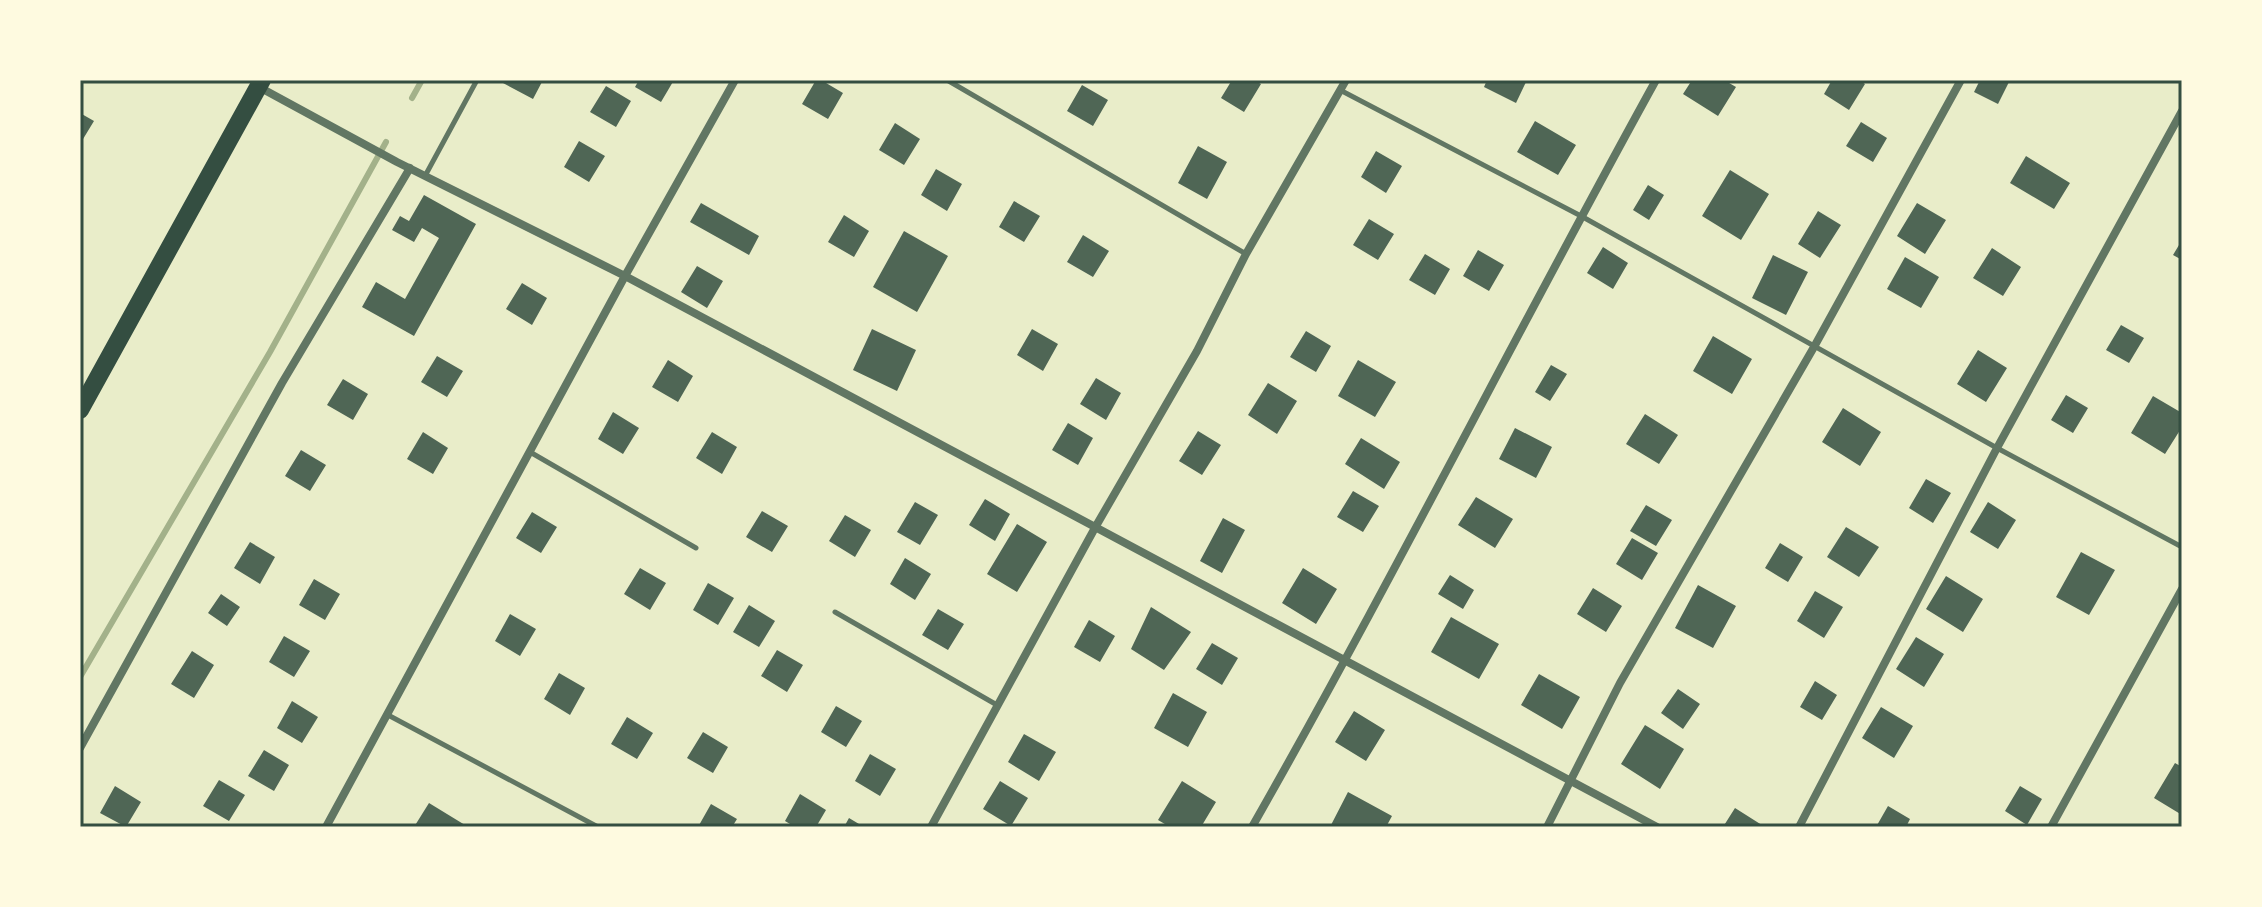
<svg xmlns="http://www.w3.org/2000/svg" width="2262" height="907" font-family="'Golos Text',sans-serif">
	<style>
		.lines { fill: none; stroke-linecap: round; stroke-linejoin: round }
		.stream { stroke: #a3b18a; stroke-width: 6 }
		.building { fill: #4f6655 }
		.service { stroke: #617663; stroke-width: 5 }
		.minor { stroke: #617663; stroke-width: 8 }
		.primary { stroke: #344e41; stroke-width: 18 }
		.neatline { fill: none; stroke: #344e41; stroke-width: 3 }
	</style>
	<rect width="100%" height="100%" fill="#e9edc9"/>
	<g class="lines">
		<!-- stream -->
		<path class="stream" d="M 412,98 L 422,80
			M 80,677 L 270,352 L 386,142"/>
	</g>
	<!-- building -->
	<path class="building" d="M 504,80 L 543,80 L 533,99 L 503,83 Z
		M 639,80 L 674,80 L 661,102 L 635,87 Z
		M 816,80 L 821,80 L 843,93 L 828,119 L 802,104 Z
		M 1232,80 L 1254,80 L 1261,84 L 1244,112 L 1221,98 Z
		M 1487,80 L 1527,80 L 1516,103 L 1484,87 Z
		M 1692,80 L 1724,80 L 1736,87 L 1718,116 L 1683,94 Z
		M 1832,80 L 1859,80 L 1865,84 L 1849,110 L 1824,94 Z
		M 1980,80 L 2010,80 L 1998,104 L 1974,92 Z
		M 1082,85 L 1108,100 L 1093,126 L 1067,111 Z
		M 606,86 L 631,101 L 616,127 L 590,112 Z
		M 80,113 L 94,121 L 80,144 Z
		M 1535,121 L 1576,145 L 1558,175 L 1517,152 Z
		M 1861,122 L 1887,138 L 1873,162 L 1846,146 Z
		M 895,123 L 920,139 L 904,165 L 879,150 Z
		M 579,141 L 605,156 L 589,182 L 564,167 Z
		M 1198,146 L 1227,162 L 1207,199 L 1178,183 Z
		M 1376,151 L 1402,166 L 1386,193 L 1361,177 Z
		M 2026,156 L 2070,183 L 2054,209 L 2010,183 Z
		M 936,169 L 962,184 L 947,211 L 921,195 Z
		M 1730,170 L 1769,194 L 1741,240 L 1702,216 Z
		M 1648,185 L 1664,195 L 1649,220 L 1633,210 Z
		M 424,195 L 476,224 L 414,336 L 362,307 L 376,282 L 405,299 L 439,238 L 422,228 L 414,242 L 392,230 L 400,216 L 409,221 Z
		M 1014,201 L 1040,216 L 1024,242 L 999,227 Z
		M 701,203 L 759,236 L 749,255 L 690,222 Z
		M 1917,203 L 1946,220 L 1925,254 L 1897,236 Z
		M 1818,211 L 1841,225 L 1820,258 L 1798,244 Z
		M 844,215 L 869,231 L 854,257 L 828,242 Z
		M 1369,219 L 1394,234 L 1378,260 L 1353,245 Z
		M 904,231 L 948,256 L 917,312 L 873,287 Z
		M 1083,235 L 1109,251 L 1093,277 L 1067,262 Z
		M 2182,240 L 2182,260 L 2173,255 Z
		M 1603,247 L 1628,263 L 1613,289 L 1587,273 Z
		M 1992,248 L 2021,267 L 2003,296 L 1973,278 Z
		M 1478,250 L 1504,265 L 1489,291 L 1463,276 Z
		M 1425,254 L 1450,269 L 1435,295 L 1409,280 Z
		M 1773,255 L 1808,272 L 1786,315 L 1752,298 Z
		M 1905,257 L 1939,277 L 1921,308 L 1887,289 Z
		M 697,266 L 723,281 L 707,308 L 681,292 Z
		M 522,283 L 547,298 L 532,325 L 506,309 Z
		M 2121,325 L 2144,338 L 2129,363 L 2106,350 Z
		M 872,329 L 916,350 L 897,391 L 853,370 Z
		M 1032,329 L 1058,344 L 1043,371 L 1017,355 Z
		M 1306,331 L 1331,346 L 1316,372 L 1290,357 Z
		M 1713,336 L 1752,359 L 1732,394 L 1693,371 Z
		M 1978,350 L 2007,368 L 1986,402 L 1957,384 Z
		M 437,356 L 463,371 L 447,397 L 421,382 Z
		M 668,360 L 693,376 L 678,402 L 652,387 Z
		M 1358,360 L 1396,382 L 1375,417 L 1338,396 Z
		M 1551,365 L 1567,374 L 1550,401 L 1535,392 Z
		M 1096,378 L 1121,393 L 1106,420 L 1080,404 Z
		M 343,379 L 368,394 L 353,420 L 327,405 Z
		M 1268,383 L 1297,401 L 1277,434 L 1248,415 Z
		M 2066,395 L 2088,408 L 2073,433 L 2051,420 Z
		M 2153,396 L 2182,413 L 2182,427 L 2165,454 L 2131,433 Z
		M 1843,408 L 1881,432 L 1860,466 L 1822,442 Z
		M 613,412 L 639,428 L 623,454 L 598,439 Z
		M 1645,414 L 1678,435 L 1659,464 L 1626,444 Z
		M 1068,423 L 1093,438 L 1078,465 L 1052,450 Z
		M 1515,428 L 1552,447 L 1536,478 L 1499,459 Z
		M 1198,431 L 1221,445 L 1202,475 L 1179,461 Z
		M 423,432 L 448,448 L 433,474 L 407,459 Z
		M 712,432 L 737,447 L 722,474 L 696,458 Z
		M 1361,438 L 1400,462 L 1384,489 L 1345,464 Z
		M 301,450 L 326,465 L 310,491 L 285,476 Z
		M 1926,479 L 1951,493 L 1933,523 L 1909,508 Z
		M 1353,491 L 1379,506 L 1363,532 L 1337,517 Z
		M 1476,497 L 1513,519 L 1495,548 L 1458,525 Z
		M 985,499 L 1010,514 L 995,541 L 969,525 Z
		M 915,502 L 938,515 L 920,545 L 897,532 Z
		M 1988,502 L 2016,520 L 1998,549 L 1970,532 Z
		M 1646,505 L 1672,520 L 1656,546 L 1630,531 Z
		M 762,511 L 788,526 L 772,552 L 746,537 Z
		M 532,512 L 557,527 L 541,553 L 516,538 Z
		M 845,515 L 871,530 L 855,557 L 829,541 Z
		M 1223,518 L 1245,530 L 1222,573 L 1200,561 Z
		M 1017,524 L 1047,542 L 1017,592 L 987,574 Z
		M 1846,527 L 1879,547 L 1859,577 L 1827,557 Z
		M 1632,538 L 1658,553 L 1642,580 L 1616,564 Z
		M 250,542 L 275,557 L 260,584 L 234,568 Z
		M 1780,543 L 1803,557 L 1788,582 L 1765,568 Z
		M 2081,552 L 2115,570 L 2089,615 L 2056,597 Z
		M 905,558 L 931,574 L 915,600 L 890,584 Z
		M 640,568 L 666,583 L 650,610 L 624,594 Z
		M 1303,568 L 1337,589 L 1316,624 L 1282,603 Z
		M 1450,575 L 1474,590 L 1463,609 L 1438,594 Z
		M 1946,576 L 1983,599 L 1963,632 L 1926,609 Z
		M 314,579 L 340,594 L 325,620 L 299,605 Z
		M 708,583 L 734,598 L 718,625 L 693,610 Z
		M 1698,585 L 1736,606 L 1713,648 L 1675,628 Z
		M 1593,588 L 1622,606 L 1606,632 L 1577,614 Z
		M 1815,591 L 1843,607 L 1824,638 L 1797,621 Z
		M 221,594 L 240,607 L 227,626 L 208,613 Z
		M 749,605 L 775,621 L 759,647 L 733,632 Z
		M 1151,607 L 1191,632 L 1164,670 L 1131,649 Z
		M 938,609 L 964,624 L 948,650 L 922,635 Z
		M 510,614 L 536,629 L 520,656 L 495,641 Z
		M 1451,617 L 1499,644 L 1479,679 L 1431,652 Z
		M 1089,620 L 1115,636 L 1100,662 L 1074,647 Z
		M 284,636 L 310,651 L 294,677 L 269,662 Z
		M 1916,637 L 1944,654 L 1924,687 L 1896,669 Z
		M 1212,643 L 1238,658 L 1222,685 L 1196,669 Z
		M 777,650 L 803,665 L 787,692 L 761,676 Z
		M 192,651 L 214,665 L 194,698 L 171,684 Z
		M 559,673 L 585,688 L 570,715 L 544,699 Z
		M 1539,674 L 1580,697 L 1562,729 L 1521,705 Z
		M 1815,681 L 1837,695 L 1822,720 L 1800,707 Z
		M 1678,689 L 1700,704 L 1683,729 L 1661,713 Z
		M 1173,693 L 1207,712 L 1188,747 L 1154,728 Z
		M 292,701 L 318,717 L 302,743 L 277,728 Z
		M 836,706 L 862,721 L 846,747 L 821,732 Z
		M 1881,707 L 1913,726 L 1894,758 L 1862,738 Z
		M 1354,711 L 1385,730 L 1366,761 L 1335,742 Z
		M 627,717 L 653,733 L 637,759 L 611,744 Z
		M 1645,725 L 1684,749 L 1660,789 L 1621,764 Z
		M 703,732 L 728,747 L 713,773 L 687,758 Z
		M 1024,734 L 1056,752 L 1039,781 L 1008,762 Z
		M 264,750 L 289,765 L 274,791 L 248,776 Z
		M 870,754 L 896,769 L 880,796 L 855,781 Z
		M 2175,763 L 2182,767 L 2182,815 L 2154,798 Z
		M 219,780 L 245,795 L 229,821 L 203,806 Z
		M 1000,781 L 1028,798 L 1011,826 L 983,809 Z
		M 1182,781 L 1216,802 L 1201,827 L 1170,827 L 1158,820 Z
		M 115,786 L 141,802 L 126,827 L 100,813 Z
		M 2020,786 L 2042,799 L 2027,825 L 2005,811 Z
		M 1348,792 L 1392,816 L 1386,827 L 1331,825 Z
		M 800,794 L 826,810 L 816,827 L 795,827 L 785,821 Z
		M 429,803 L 465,825 L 464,827 L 414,827 Z
		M 711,804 L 737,819 L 732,827 L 698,827 Z
		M 1888,806 L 1910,819 L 1906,827 L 1876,827 Z
		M 1735,808 L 1765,827 L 1723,827 Z
		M 849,818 L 864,827 L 844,827 Z"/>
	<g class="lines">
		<!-- service -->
		<path class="service" d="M 947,80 L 1246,254
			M 1340,90 L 1581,216 L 1997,448 L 2182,547
			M 425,176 L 477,80
			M 530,452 L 696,548
			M 835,612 L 997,705
			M 388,715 L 598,827"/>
		<!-- minor -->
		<path class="minor" d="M 259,87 L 397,162 L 625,276 L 1657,827
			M 80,748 L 282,383 L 410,168
			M 326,827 L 625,276 L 735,80
			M 931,827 L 1096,526 L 1197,351 L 1246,254 L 1346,80
			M 1252,827 C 1392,581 1519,328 1656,80
			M 1547,827 L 1620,683 L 1814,347 L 1961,80
			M 1799,827 L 1997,448 L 2182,111
			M 2051,827 L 2182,589"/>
		<!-- primary -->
		<path class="primary" d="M 80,410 L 262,80"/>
	</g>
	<!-- border -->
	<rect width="2262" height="907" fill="none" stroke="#fefae0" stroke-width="164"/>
	<rect x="82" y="82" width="2098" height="743" class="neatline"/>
</svg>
